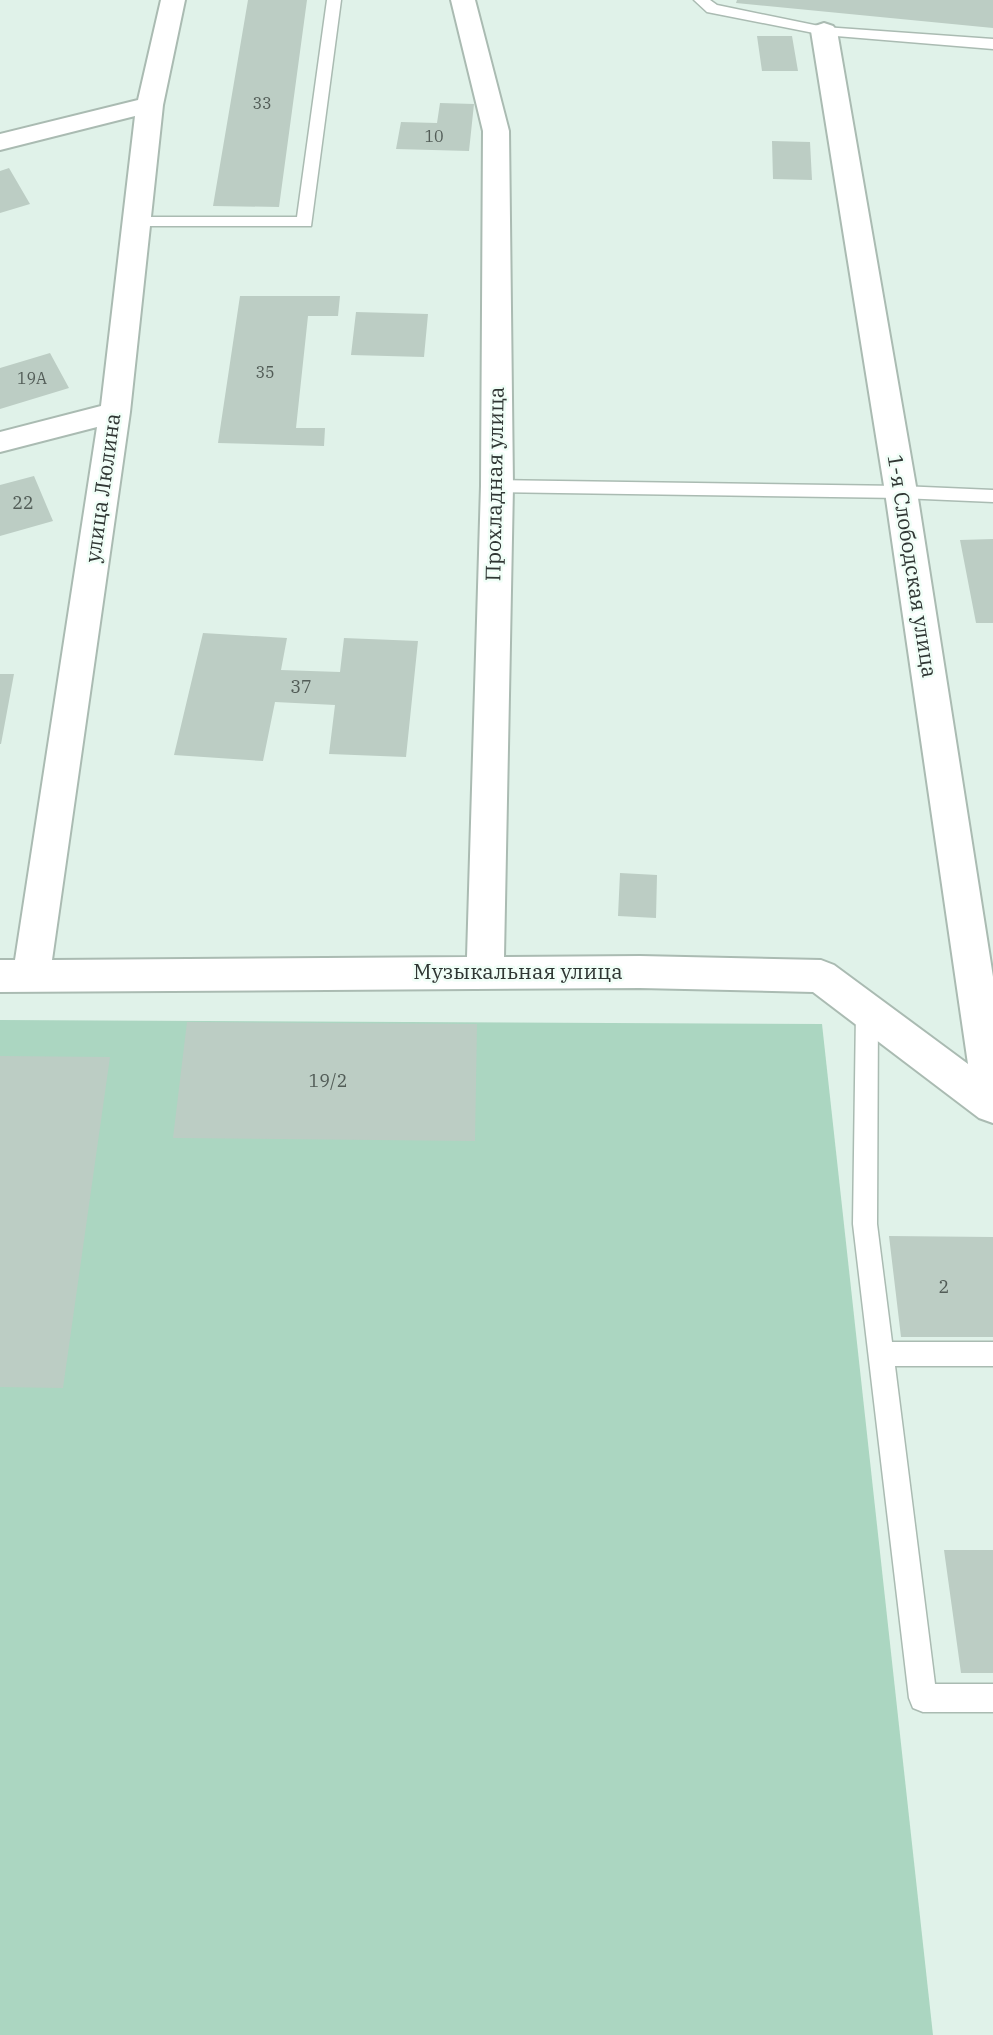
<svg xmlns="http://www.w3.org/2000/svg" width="993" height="2035" font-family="'IBM Plex Serif',serif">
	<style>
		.green { fill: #abd6c1 }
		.building { fill: #bccdc4 }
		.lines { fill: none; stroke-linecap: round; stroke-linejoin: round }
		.lane-casing { stroke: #aabbb2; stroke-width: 3 }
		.street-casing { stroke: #aabbb2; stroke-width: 4 }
		.lane { fill: #fff; fill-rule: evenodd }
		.street { fill: #fff; fill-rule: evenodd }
		.labels { text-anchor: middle; stroke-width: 5; stroke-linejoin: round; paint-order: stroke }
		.far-number-label { font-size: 16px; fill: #525c57 }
		.number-label { font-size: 18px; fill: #525c57 }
		.street-label { font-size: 21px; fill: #2f3633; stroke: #f0fef7 }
	</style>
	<rect width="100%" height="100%" fill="#e0f2e9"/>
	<!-- green -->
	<path class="green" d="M 0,1020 L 822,1024 L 933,2035 L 0,2035 Z"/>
	<!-- building -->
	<path class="building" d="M 248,0 L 307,0 L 279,207 L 213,206 Z
		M 737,0 L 993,0 L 993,28 L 736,3 Z
		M 757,36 L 792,36 L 798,71 L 762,71 Z
		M 440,103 L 474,104 L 469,151 L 396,149 L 401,122 L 437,123 Z
		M 772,141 L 810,142 L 812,180 L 773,179 Z
		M 9,168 L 30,204 L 0,213 L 0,171 Z
		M 240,296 L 340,296 L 338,316 L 308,316 L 296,428 L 325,428 L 324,446 L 218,443 Z
		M 356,312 L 428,314 L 424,357 L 351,355 Z
		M 50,353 L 69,388 L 0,409 L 0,368 Z
		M 34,476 L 53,521 L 0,536 L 0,485 Z
		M 993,539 L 993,623 L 976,623 L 960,540 Z
		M 203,633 L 287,638 L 281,670 L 340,672 L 344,638 L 418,641 L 406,757 L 329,754 L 335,705 L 275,702 L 263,761 L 174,755 Z
		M 0,674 L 14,674 L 1,744 L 0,744 Z
		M 620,873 L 657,875 L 656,918 L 618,916 Z
		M 187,1022 L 477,1024 L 475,1141 L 173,1138 Z
		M 0,1056 L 110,1057 L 63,1388 L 0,1387 Z
		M 889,1236 L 993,1237 L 993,1337 L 901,1337 Z
		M 944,1550 L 993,1550 L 993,1673 L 961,1673 Z"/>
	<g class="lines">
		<!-- lane casing -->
		<g class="lane-casing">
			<path id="lane" d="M 327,0 L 341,0 L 311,226 L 129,226 L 127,222 L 129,218 L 135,217 L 297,217 Z
				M 694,0 L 710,0 L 717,5 L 824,27 L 993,39 L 993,49 L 824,35 L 707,12 Z
				M 497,480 L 901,486 L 993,490 L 993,502 L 901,498 L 497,492 L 490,491 L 488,486 L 490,481 Z
				M 867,1001 L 875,1004 L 878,1011 L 877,1224 L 892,1342 L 993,1342 L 993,1366 L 895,1366 L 935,1684 L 993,1684 L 993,1712 L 923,1712 L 913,1708 L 909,1698 L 853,1224 L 856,1011 L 859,1004 Z"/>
		</g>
		<!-- street casing -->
		<g class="street-casing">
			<path id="street" d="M 161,0 L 185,0 L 163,105 L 130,412 L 52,960 L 467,957 L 481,486 L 483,131 L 451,0 L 475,0 L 509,131 L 513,486 L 504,957 L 640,956 L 821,960 L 834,965 L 968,1064 L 885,492 L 811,31 L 815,26 L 824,23 L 833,26 L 837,31 L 917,492 L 993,977 L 993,1123 L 979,1118 L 813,992 L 640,988 L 0,992 L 0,960 L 15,960 L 97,427 L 0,452 L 0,432 L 101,406 L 135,116 L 0,150 L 0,134 L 138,100 Z"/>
		</g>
		<!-- lane -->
		<use href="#lane" class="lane"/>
		<!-- street -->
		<use href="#street" class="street"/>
	</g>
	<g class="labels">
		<!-- far-number labels -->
		<g class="far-number-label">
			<text x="262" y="109">33</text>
			<text x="434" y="142">10</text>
			<text x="265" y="378">35</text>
			<text x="32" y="384">19А</text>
		</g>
		<!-- number labels -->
		<g class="number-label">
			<text x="23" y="509">22</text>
			<text x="301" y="693">37</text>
			<text x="328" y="1087">19/2</text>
			<text x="944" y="1293">2</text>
		</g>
		<!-- street labels -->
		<g class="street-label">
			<text transform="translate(495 484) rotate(-89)" y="7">Прохладная улица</text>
			<text transform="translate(103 488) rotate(-82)" y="7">улица Люлина</text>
			<text transform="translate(912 566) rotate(81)" y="7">1-я Слободская улица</text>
			<text x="518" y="979">Музыкальная улица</text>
		</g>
	</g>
</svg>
